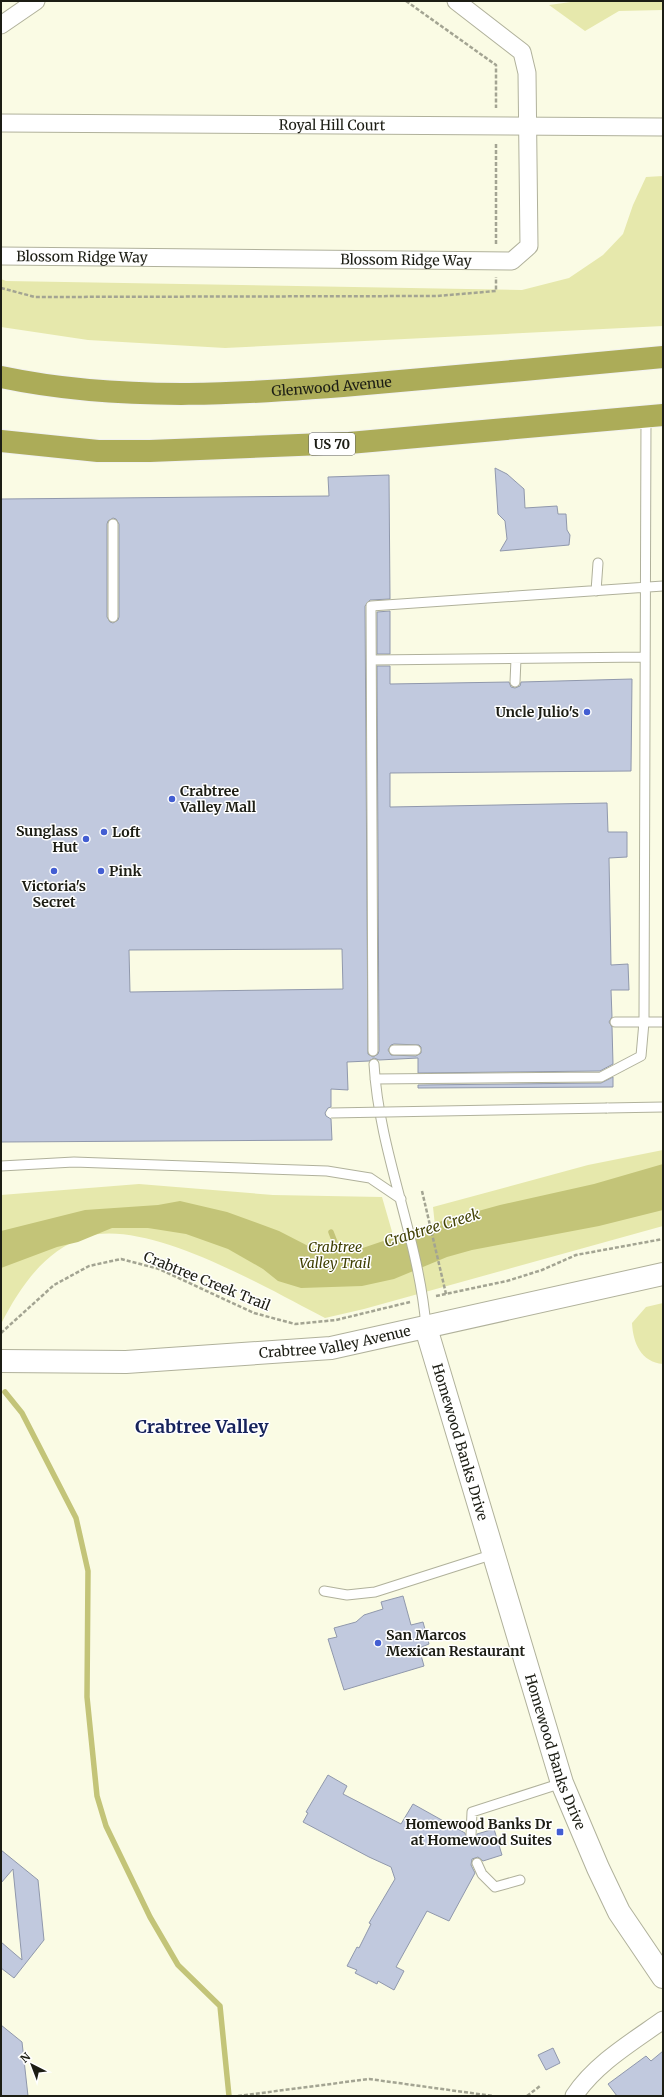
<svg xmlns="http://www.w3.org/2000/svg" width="664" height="2097" font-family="Merriweather,serif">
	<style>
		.green { fill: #e6e8ac }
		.water { fill: #c3c478 }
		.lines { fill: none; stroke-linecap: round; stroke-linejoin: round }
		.stream { stroke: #c3c478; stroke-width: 5.5 }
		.building { fill: #c1c9de; stroke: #9098ac; fill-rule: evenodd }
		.service-casing { stroke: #b0b19b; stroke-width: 11 }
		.minor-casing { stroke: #b0b19b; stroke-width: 19 }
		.tertiary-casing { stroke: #b0b19b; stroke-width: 24 }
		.trunk-casing { stroke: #f1f1f1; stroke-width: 24 }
		.path { stroke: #a3a492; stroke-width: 2.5; stroke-dasharray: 4 2; stroke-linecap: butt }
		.service { stroke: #fff; stroke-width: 9 }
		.minor { stroke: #fff; stroke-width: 17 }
		.tertiary { stroke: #fff; stroke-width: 22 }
		.trunk { stroke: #acac58; stroke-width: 22 }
		.service-bridge-casing { stroke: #b0b19b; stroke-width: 11; stroke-linecap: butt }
		.service-bridge { stroke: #fff; stroke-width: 9 }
		.poi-dot { fill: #435ed2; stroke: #fff; stroke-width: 1.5 }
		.labels { text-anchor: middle; stroke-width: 3; stroke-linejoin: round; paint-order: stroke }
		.shield { fill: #fff; stroke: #60615a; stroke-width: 1 }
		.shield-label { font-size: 13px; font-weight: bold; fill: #1c1d14 }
		.street-label { font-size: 14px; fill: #1c1d14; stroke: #fff }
		.poi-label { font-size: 14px; font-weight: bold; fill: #1c1d14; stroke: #fff; text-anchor: start }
		.park-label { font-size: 14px; font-style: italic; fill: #3e3e00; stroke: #fff }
		.water-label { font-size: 15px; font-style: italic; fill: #444407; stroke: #fff }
		.district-label { font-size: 18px; font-weight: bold; fill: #16235a; stroke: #fff }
	</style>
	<rect width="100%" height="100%" fill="#fafbe4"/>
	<!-- green -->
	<path class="green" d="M 578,1 L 663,1 L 663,10 L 619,11 L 585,31 L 549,5 Z
		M 663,176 L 663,326 L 225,348 L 88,340 L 1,327 L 1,279 L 6,281 L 522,290 L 569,278 L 603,255 L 623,234 L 633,205 L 646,177 Z
		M 663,1150 L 663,1226 L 364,1309 L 325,1318 C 270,1290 147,1217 85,1237 C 44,1251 20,1287 1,1324 L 1,1195 L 139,1184 L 273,1195 L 382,1197 L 395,1242 L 436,1235 L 433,1207 L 588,1165 Z
		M 663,1303 L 663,1364 C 641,1362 633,1343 632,1323 L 646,1307 Z"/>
	<!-- water -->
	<path class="water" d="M 663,1164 L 663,1210 L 599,1226 L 472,1250 L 447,1257 L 394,1279 L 362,1286 L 301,1288 L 278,1281 L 263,1269 L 228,1249 L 186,1234 L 148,1228 L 112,1228 L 78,1242 L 57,1247 L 1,1268 L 1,1231 L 85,1210 L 158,1205 L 180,1201 L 227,1212 L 279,1231 L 314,1249 L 348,1253 L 442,1221 L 500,1205 L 594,1184 Z"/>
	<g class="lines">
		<!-- stream -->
		<path class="stream" d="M 331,1232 L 341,1258
			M 5,1392 L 22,1413 L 76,1518 L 88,1571 L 87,1697 L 97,1796 L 106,1826 L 150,1917 L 178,1965 L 220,2006 L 229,2096"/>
	</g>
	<!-- building -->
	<path class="building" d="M 495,468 L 507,474 L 524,489 L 525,508 L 557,506 L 558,514 L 566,514 L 567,530 L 570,535 L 569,545 L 500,551 L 507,539 L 505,521 L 498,514 Z
		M 389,475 L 390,599 L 370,600 L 365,606 L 368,1054 L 373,1057 L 378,1054 L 379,1051 L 377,666 L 390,666 L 390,684 L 509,682 L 511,687 L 515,688 L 520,686 L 521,682 L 632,679 L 631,771 L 390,773 L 390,807 L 607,803 L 608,832 L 627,832 L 627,857 L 609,858 L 611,965 L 628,964 L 629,990 L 611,990 L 612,1017 L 609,1022 L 612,1027 L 613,1064 L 600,1071 L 418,1073 L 418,1058 L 379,1060 L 374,1058 L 369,1061 L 347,1062 L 348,1090 L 331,1089 L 331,1107 L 328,1108 L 325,1113 L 326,1116 L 331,1119 L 332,1140 L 1,1142 L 1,499 L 329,496 L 328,477 ZM 113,518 L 116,519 L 119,524 L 119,617 L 118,620 L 113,623 L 110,622 L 107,617 L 107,524 L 108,521 ZM 342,949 L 343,989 L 130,992 L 129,950 ZM 394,1044 L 419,1045 L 421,1047 L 421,1053 L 416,1056 L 391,1055 L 388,1050 L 391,1045 Z
		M 390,611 L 390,654 L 377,654 L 377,612 Z
		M 613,1077 L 613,1087 L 418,1088 L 418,1085 L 601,1083 Z
		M 403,1596 L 411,1625 L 423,1622 L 429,1644 L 419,1648 L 424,1666 L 344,1690 L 328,1639 L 337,1637 L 334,1628 L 356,1622 L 364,1615 L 383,1609 L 381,1602 Z
		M 328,1775 L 347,1786 L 343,1794 L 401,1824 L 413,1804 L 465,1833 L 466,1838 L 470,1841 L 476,1839 L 477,1834 L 494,1829 L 502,1855 L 483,1861 L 478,1857 L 472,1859 L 471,1865 L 475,1873 L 449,1921 L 427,1911 L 396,1967 L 404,1971 L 394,1990 L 378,1981 L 377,1984 L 355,1973 L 357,1970 L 347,1966 L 357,1947 L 359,1948 L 371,1924 L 369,1923 L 395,1879 L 391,1867 L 369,1857 L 303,1822 L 308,1813 L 306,1812 Z
		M 1,1850 L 38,1880 L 44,1940 L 14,1978 L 1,1968 L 1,1942 L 22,1960 L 13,1869 L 1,1883 Z
		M 1,2025 L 22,2042 L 28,2096 L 1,2096 Z
		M 553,2048 L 560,2063 L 546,2070 L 538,2055 Z
		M 663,2051 L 663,2096 L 617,2096 L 608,2084 L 646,2056 L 651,2061 Z"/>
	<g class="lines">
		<!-- service casing -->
		<g class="service-casing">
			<path id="service" d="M 113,524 L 113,617
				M 596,591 L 598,563
				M 372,660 L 645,657
				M 515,682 L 516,659
				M 615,1022 L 663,1022
				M 394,1050 L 416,1050
				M 373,1051 L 371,606 L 663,586
				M 374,1064 C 379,1153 419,1238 426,1327
				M 375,1079 L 601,1077 L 641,1056 L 644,1022 L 646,417
				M 607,1108 L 663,1107
				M 1,1166 L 74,1162 L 327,1171 L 370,1178 L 401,1199
				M 324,1591 L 347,1595 L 375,1592 L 494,1554
				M 471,1835 L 472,1812 L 562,1783
				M 477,1863 L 482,1874 L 495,1887 L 520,1880"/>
		</g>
		<!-- minor casing -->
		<g class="minor-casing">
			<g id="minor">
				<path d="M 1,25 L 36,1"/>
				<path id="s1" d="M 1,123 L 663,127"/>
				<path id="s2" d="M 1,256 L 512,261 L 529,246 L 527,73 L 522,52 L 456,1"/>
				<path d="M 574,2096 C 595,2064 632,2042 663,2020"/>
			</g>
		</g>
		<!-- tertiary casing -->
		<g class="tertiary-casing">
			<g id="tertiary">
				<path id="s3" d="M 426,1328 L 562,1783 L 598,1868 L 619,1912 L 663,1977"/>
				<path id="s4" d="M 1,1361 L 126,1362 L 331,1348 L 663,1274"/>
			</g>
		</g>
		<!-- trunk casing -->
		<g class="trunk-casing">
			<g id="trunk">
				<path id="s5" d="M 1,377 C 124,403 253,394 377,383 C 472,375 568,366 663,357"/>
				<path d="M 1,441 L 98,451 L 150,451 L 349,443 L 663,415"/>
			</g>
		</g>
		<!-- path -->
		<path class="path" d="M 406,1 L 496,65 L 496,108
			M 496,244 L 496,143
			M 1,288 L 35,297 L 437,296 L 496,291 L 496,277
			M 422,1191 L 446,1294
			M 436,1296 L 507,1281 L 542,1270 L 576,1255 L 663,1239
			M 1,1333 L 54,1285 L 89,1266 L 121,1259 L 159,1269 L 254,1313 L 295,1324 L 336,1320 L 410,1302
			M 238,2096 L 369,2079 L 493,2096
			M 527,2096 L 540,2086"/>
		<!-- service -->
		<use href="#service" class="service"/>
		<!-- minor -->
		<use href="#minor" class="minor"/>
		<!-- tertiary -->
		<use href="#tertiary" class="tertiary"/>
		<!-- trunk -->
		<use href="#trunk" class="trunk"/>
		<!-- service-bridge casing -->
		<g class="service-bridge-casing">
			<path id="service-bridge" d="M 331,1113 L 607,1108"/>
		</g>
		<!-- service-bridge -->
		<use href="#service-bridge" class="service-bridge"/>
	</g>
	<!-- markers -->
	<g class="poi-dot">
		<circle cx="587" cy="712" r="4"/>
		<circle cx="172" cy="799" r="4"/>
		<circle cx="104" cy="832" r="4"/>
		<circle cx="86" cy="839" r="4"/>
		<circle cx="54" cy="871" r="4"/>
		<circle cx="101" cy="871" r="4"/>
		<circle cx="378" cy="1643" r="4"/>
		<rect x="556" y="1828" width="8" height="8" rx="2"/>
	</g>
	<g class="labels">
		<!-- shield labels -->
		<rect class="shield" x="309" y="433" width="46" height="22" rx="3"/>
		<g class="shield-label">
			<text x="332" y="449">US 70</text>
		</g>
		<!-- street labels -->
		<g class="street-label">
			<text dy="5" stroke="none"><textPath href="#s1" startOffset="331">Royal Hill Court</textPath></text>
			<text dy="5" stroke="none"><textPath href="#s2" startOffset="81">Blossom Ridge Way</textPath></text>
			<text dy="5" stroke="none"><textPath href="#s2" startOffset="405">Blossom Ridge Way</textPath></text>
			<text dy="5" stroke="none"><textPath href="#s5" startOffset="332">Glenwood Avenue</textPath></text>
			<text transform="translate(207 1281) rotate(22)" y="5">Crabtree Creek Trail</text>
			<text dy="5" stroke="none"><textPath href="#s4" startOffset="335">Crabtree Valley Avenue</textPath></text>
			<text dy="5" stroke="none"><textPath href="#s3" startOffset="119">Homewood Banks Drive</textPath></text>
			<text dy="5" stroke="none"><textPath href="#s3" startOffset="443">Homewood Banks Drive</textPath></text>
		</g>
		<!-- poi labels -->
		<g class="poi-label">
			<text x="579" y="717" text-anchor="end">Uncle Julio's</text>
			<text x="180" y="796">Crabtree<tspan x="180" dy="16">Valley Mall</tspan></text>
			<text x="78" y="836" text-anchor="end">Sunglass<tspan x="78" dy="16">Hut</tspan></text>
			<text x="112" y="837">Loft</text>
			<text x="109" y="876">Pink</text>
			<text x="54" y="891" text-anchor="middle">Victoria's<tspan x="54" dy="16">Secret</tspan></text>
			<text x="386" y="1640">San Marcos<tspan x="386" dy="16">Mexican Restaurant</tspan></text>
			<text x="552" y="1829" text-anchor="end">Homewood Banks Dr<tspan x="552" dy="16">at Homewood Suites</tspan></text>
		</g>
		<!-- park labels -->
		<g class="park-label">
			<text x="335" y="1252">Crabtree<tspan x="335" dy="16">Valley Trail</tspan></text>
		</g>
		<!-- water labels -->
		<g class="water-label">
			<text transform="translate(432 1228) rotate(-17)" y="5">Crabtree Creek</text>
		</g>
		<!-- district labels -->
		<g class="district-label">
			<text x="202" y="1433">Crabtree Valley</text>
		</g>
	</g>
	<!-- border -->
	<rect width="664" height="2097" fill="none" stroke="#1c1d14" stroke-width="4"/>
	<!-- north arrow -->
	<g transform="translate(32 2065) rotate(318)" stroke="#ffffff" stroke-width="3" paint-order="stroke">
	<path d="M0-3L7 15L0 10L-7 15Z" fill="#1c1d14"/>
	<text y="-6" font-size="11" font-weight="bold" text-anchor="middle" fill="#1c1d14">N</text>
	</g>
</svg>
